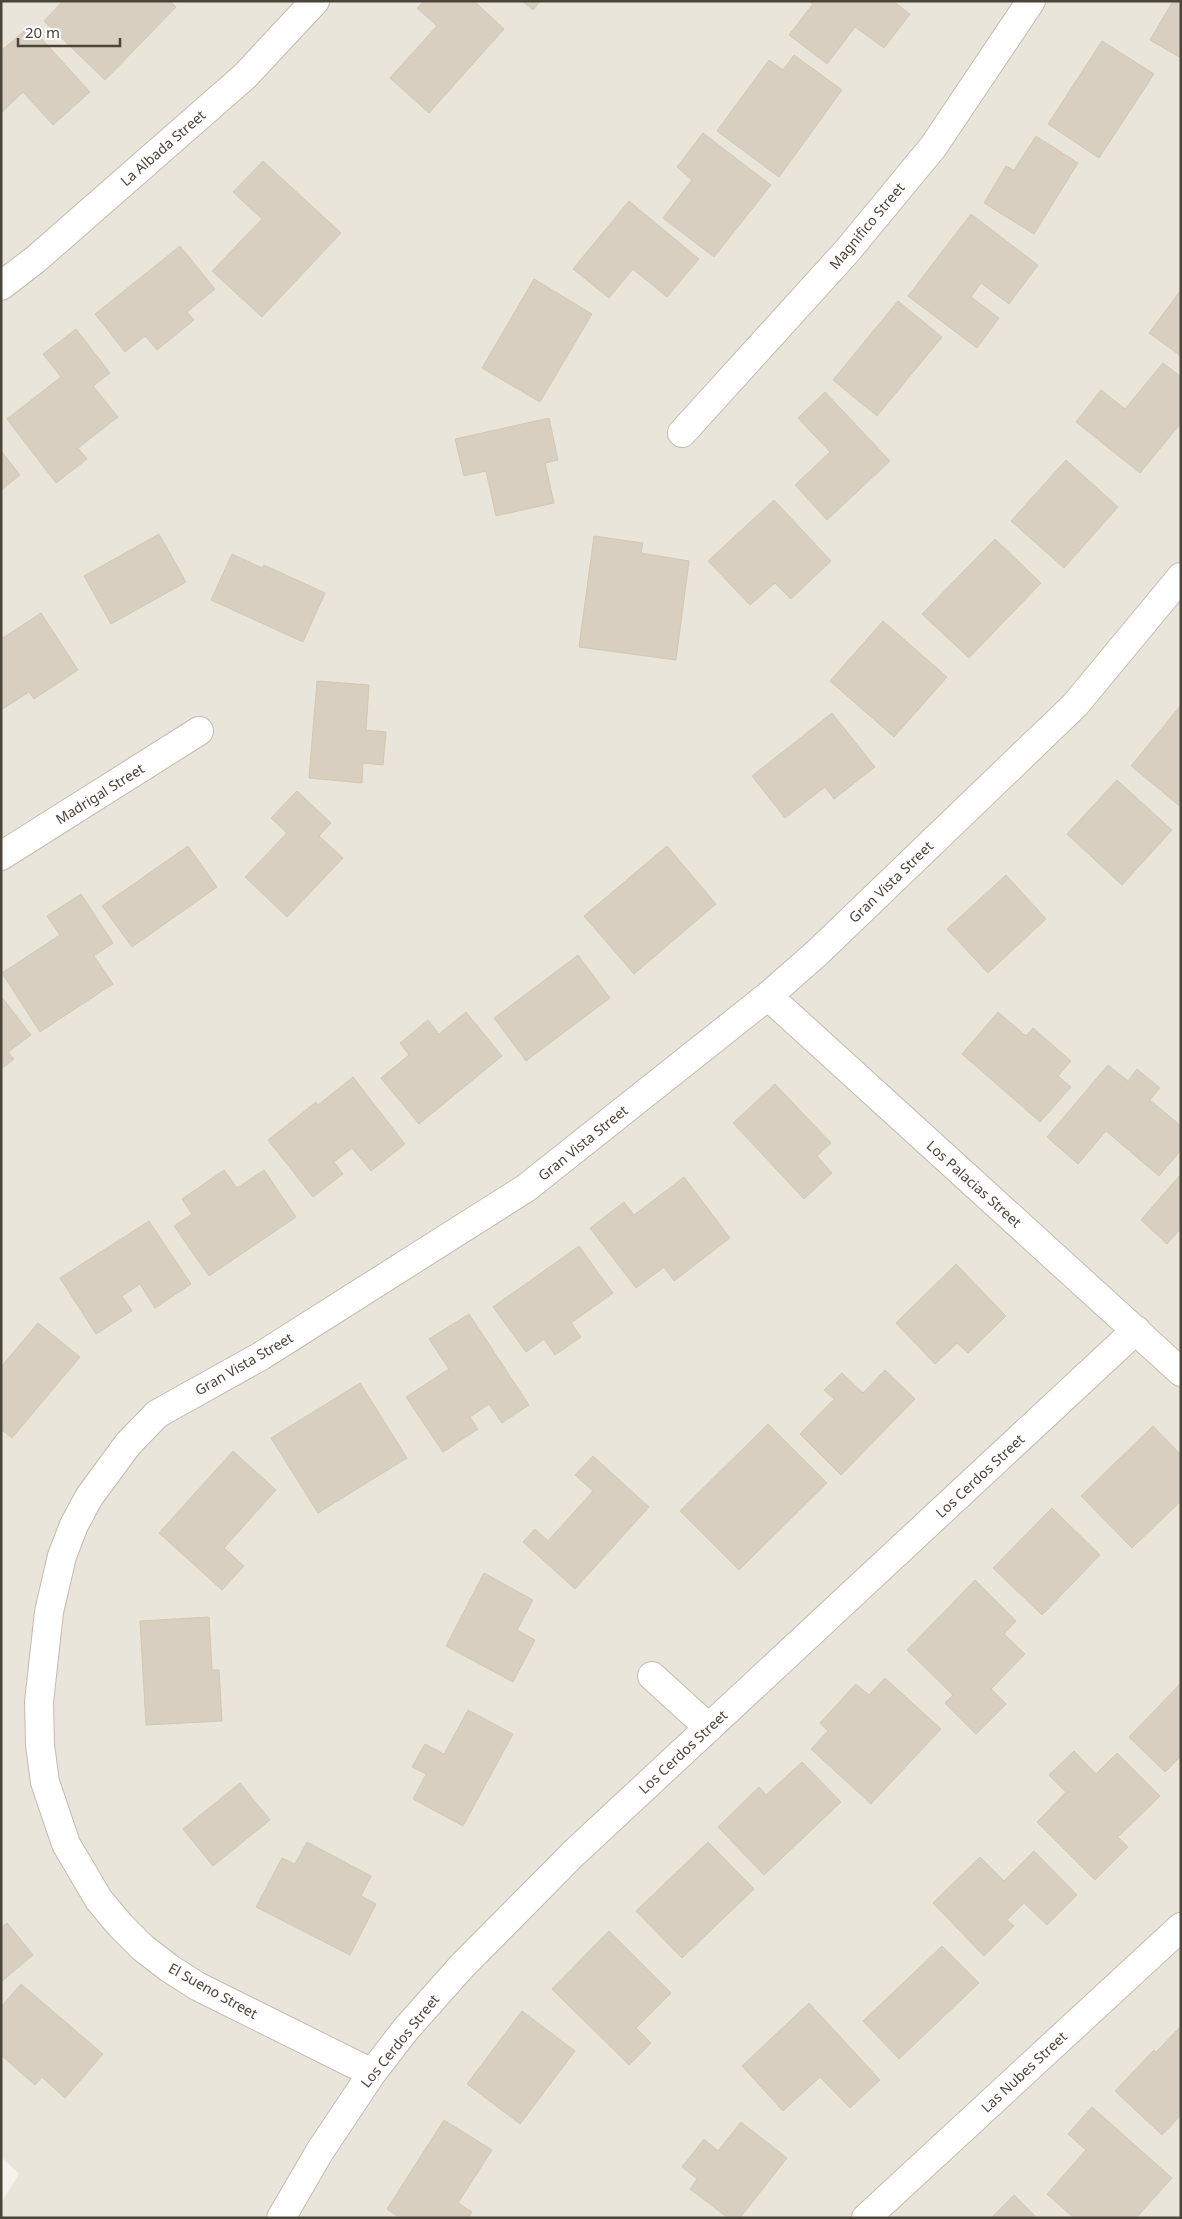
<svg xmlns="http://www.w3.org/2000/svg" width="1182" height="2219" font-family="'Noto Sans',sans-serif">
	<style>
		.residential { fill: #eae5da }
		.building { fill: #d8cfc1; stroke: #d3c7b4 }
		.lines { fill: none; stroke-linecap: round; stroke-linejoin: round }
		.minor-casing { stroke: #c2bbae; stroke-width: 30 }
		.minor { stroke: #fff; stroke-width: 28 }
		.labels { text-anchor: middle; stroke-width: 4; stroke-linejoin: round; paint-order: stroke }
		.street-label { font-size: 14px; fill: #4b4439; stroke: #fff }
	</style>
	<rect width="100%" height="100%" fill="#f6f3ec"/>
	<!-- residential -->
	<path class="residential" d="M 1,1 L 1181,1 L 1181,2218 L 1,2218 L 1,2203 L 19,2174 L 1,2157 Z"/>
	<!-- building -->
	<path class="building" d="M 63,1 L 170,1 L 176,7 L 105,80 L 44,21 Z
		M 424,1 L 474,1 L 504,29 L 429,113 L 390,78 L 437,26 L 417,8 Z
		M 522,1 L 540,1 L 533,10 Z
		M 809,1 L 893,1 L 910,14 L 884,48 L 855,27 L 827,64 L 789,35 L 813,4 Z
		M 1173,1 L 1181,1 L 1181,58 L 1150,40 Z
		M 30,26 L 90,92 L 53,125 L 23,92 L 1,113 L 1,51 Z
		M 1102,41 L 1154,74 L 1099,158 L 1048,124 Z
		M 794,55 L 842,90 L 779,177 L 717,131 L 769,60 L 783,70 Z
		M 703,133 L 771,185 L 714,257 L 663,218 L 692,180 L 677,167 Z
		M 1036,136 L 1078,163 L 1034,234 L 984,203 L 1006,166 L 1014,170 Z
		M 263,161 L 341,233 L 262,317 L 212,271 L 262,219 L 233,192 Z
		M 629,201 L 699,259 L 667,297 L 633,269 L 609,298 L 573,269 Z
		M 971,214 L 1038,265 L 1009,304 L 981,283 L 971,297 L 999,318 L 977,348 L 908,296 Z
		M 180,246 L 215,289 L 187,312 L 194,320 L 157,350 L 145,336 L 125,352 L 95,314 Z
		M 534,279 L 592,314 L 540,402 L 482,368 Z
		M 1181,290 L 1181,356 L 1149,333 Z
		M 898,301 L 942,337 L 877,416 L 833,380 Z
		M 76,329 L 110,373 L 93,386 L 118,417 L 78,448 L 87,459 L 56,483 L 7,419 L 61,377 L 43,354 Z
		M 1163,363 L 1181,377 L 1181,423 L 1140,473 L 1076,422 L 1101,390 L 1125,409 Z
		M 825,392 L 890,461 L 827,520 L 795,485 L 830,452 L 798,418 Z
		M 549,418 L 558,460 L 545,463 L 554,503 L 496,516 L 486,471 L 464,476 L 455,439 Z
		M 1,451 L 20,475 L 1,490 Z
		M 1066,460 L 1118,507 L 1064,568 L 1011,521 Z
		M 774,500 L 831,561 L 791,599 L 775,583 L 750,605 L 708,561 Z
		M 159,534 L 186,582 L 111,624 L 84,576 Z
		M 594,536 L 643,543 L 641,553 L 689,561 L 676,660 L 579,647 Z
		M 995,539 L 1041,583 L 969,658 L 922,614 Z
		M 232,554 L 262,568 L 264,565 L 325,593 L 303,642 L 211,600 Z
		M 41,613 L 78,670 L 34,699 L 29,692 L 1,710 L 1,635 L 3,638 Z
		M 883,621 L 947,677 L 894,737 L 830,681 Z
		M 317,681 L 369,685 L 366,730 L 386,732 L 383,765 L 363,763 L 362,783 L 309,778 Z
		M 1181,705 L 1181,807 L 1131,766 Z
		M 832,713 L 875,767 L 834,799 L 825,787 L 785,818 L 752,776 Z
		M 1117,780 L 1172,830 L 1122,885 L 1067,834 Z
		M 297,791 L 331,823 L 319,836 L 343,858 L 287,917 L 245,877 L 287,833 L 271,818 Z
		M 188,846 L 217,887 L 132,947 L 102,906 Z
		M 667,846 L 716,904 L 634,974 L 584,916 Z
		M 1006,875 L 1046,919 L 988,973 L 947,929 Z
		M 81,894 L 113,943 L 94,956 L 113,984 L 40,1032 L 2,973 L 60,935 L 47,916 Z
		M 578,955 L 610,998 L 526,1061 L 494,1018 Z
		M 1,996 L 31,1035 L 8,1052 L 14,1059 L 1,1069 Z
		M 466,1012 L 502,1056 L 419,1124 L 381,1078 L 409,1055 L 400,1043 L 428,1020 L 439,1034 Z
		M 998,1012 L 1026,1036 L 1033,1028 L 1071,1061 L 1058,1076 L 1071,1087 L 1040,1122 L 962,1054 Z
		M 1108,1065 L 1128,1081 L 1137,1069 L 1160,1088 L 1150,1100 L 1181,1126 L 1181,1150 L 1159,1176 L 1106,1131 L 1078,1164 L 1047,1137 Z
		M 353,1077 L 405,1144 L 371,1171 L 352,1148 L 334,1162 L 343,1174 L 313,1197 L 268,1140 L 316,1102 L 318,1105 Z
		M 775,1084 L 831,1143 L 817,1156 L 832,1173 L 804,1199 L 733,1123 Z
		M 224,1170 L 237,1188 L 264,1170 L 296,1217 L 209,1276 L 174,1226 L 192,1214 L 182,1199 Z
		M 1181,1174 L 1181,1228 L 1167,1244 L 1141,1220 Z
		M 684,1177 L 730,1238 L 674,1281 L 664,1267 L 636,1288 L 590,1228 L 624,1202 L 634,1215 Z
		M 149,1221 L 191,1284 L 155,1308 L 140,1284 L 122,1296 L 132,1311 L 96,1334 L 60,1278 Z
		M 579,1246 L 613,1293 L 571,1323 L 581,1337 L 555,1355 L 544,1339 L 526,1352 L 493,1307 Z
		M 956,1264 L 1006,1316 L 968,1353 L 957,1343 L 935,1364 L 896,1323 Z
		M 469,1314 L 529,1405 L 502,1423 L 489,1404 L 470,1417 L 478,1429 L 443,1452 L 406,1397 L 449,1369 L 429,1339 Z
		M 38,1323 L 80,1357 L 12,1438 L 1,1429 L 1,1367 Z
		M 885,1370 L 915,1399 L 841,1475 L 800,1434 L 834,1399 L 824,1390 L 842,1373 L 863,1393 Z
		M 360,1383 L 407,1458 L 318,1513 L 271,1438 Z
		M 768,1424 L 827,1483 L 739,1570 L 680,1511 Z
		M 1153,1426 L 1181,1455 L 1181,1501 L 1132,1548 L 1081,1496 Z
		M 233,1451 L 276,1490 L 224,1548 L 244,1566 L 222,1590 L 159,1533 Z
		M 593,1456 L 649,1507 L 575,1589 L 523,1542 L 535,1529 L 548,1541 L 593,1491 L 575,1475 Z
		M 1052,1508 L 1100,1555 L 1042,1615 L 993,1568 Z
		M 484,1573 L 533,1600 L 517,1630 L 535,1640 L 513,1682 L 446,1646 Z
		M 975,1580 L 1016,1621 L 1004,1634 L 1025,1654 L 991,1689 L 1006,1704 L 976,1734 L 945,1703 L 953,1695 L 907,1650 Z
		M 209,1617 L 212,1670 L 219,1670 L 222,1721 L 146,1725 L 140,1621 Z
		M 885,1678 L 941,1729 L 871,1804 L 811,1749 L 828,1731 L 820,1723 L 856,1684 L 869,1695 Z
		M 1181,1683 L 1181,1756 L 1165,1772 L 1129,1737 Z
		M 468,1710 L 513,1734 L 463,1826 L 413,1799 L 426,1774 L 412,1767 L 425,1744 L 444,1754 Z
		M 1074,1751 L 1096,1774 L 1117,1753 L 1160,1796 L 1118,1837 L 1128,1847 L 1095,1880 L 1037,1822 L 1066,1792 L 1049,1775 Z
		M 802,1762 L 841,1802 L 764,1875 L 718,1827 L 759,1787 L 766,1795 Z
		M 240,1783 L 270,1820 L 213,1866 L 183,1829 Z
		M 307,1842 L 371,1876 L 361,1896 L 376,1904 L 350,1955 L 256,1907 L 282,1858 L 295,1864 Z
		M 708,1842 L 754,1889 L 682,1958 L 636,1911 Z
		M 1034,1851 L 1077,1895 L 1047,1925 L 1024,1903 L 1007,1920 L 1014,1926 L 984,1956 L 933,1903 L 980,1857 L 1004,1881 Z
		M 7,1923 L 33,1955 L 1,1982 L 1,1928 Z
		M 609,1931 L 671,1993 L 636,2028 L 651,2043 L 629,2065 L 552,1989 Z
		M 942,1946 L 979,1983 L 899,2059 L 863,2021 Z
		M 21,1984 L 103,2054 L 65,2098 L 42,2077 L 35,2085 L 1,2055 L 1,2007 Z
		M 809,2003 L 880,2080 L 850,2108 L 820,2077 L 783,2111 L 742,2066 Z
		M 522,2011 L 575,2051 L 520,2124 L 467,2084 Z
		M 1181,2026 L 1181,2115 L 1162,2135 L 1115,2091 L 1154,2050 L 1156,2052 Z
		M 1092,2107 L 1172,2178 L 1136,2218 L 1074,2218 L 1047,2194 L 1086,2150 L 1068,2134 Z
		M 444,2120 L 492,2150 L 458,2203 L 472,2212 L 468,2218 L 400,2218 L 387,2209 Z
		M 741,2122 L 787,2158 L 740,2218 L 728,2218 L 690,2189 L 697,2179 L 682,2167 L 704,2139 L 718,2151 Z
		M 1014,2195 L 1037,2218 L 991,2218 Z"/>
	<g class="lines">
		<!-- minor casing -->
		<g class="minor-casing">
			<path id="minor" d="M 1,286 L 36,259 L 245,76 L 315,1
				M 682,433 L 848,250 L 933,147 L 1031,1
				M 1,856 L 199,731
				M 768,996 L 1181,1372
				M 652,1676 L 709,1728
				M 372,2073 L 197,1986 L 169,1968 L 143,1948 L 120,1925 L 99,1900 L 66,1844 L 45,1782 L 40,1745 L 39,1702 L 49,1612 L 62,1556 L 74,1525 L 89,1497 L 128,1444 L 157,1414 L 261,1356 L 526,1188 L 768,996 L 817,953 L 1075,705 L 1181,577
				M 281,2218 L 320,2151 L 372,2073 L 406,2029 L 462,1966 L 574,1853 L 1136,1330
				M 866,2218 L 1181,1927"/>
		</g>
		<!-- minor -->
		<use href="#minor" class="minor"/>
	</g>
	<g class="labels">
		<!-- street labels -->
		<g class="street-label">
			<text transform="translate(163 148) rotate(-41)" y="5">La Albada Street</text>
			<text transform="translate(867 226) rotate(-50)" y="5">Magnifico Street</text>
			<text transform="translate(100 794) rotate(-32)" y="5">Madrigal Street</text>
			<text transform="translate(891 882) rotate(-44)" y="5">Gran Vista Street</text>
			<text transform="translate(583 1143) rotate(-39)" y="5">Gran Vista Street</text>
			<text transform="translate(974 1184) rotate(42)" y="5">Los Palacias Street</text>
			<text transform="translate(244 1364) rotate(-30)" y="5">Gran Vista Street</text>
			<text transform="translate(980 1476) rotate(-43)" y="5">Los Cerdos Street</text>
			<text transform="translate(683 1752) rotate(-43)" y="5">Los Cerdos Street</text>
			<text transform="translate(213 1991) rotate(29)" y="5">El Sueno Street</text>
			<text transform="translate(400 2041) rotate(-51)" y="5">Los Cerdos Street</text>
			<text transform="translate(1024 2072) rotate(-43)" y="5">Las Nubes Street</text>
		</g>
	</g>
	<!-- border -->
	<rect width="1182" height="2219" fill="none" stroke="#4b4439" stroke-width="5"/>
	<!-- scale -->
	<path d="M18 38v8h102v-8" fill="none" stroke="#4b4439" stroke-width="2.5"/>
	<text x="25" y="38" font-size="15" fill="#4b4439" stroke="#ffffff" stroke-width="4" paint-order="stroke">20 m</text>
</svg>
